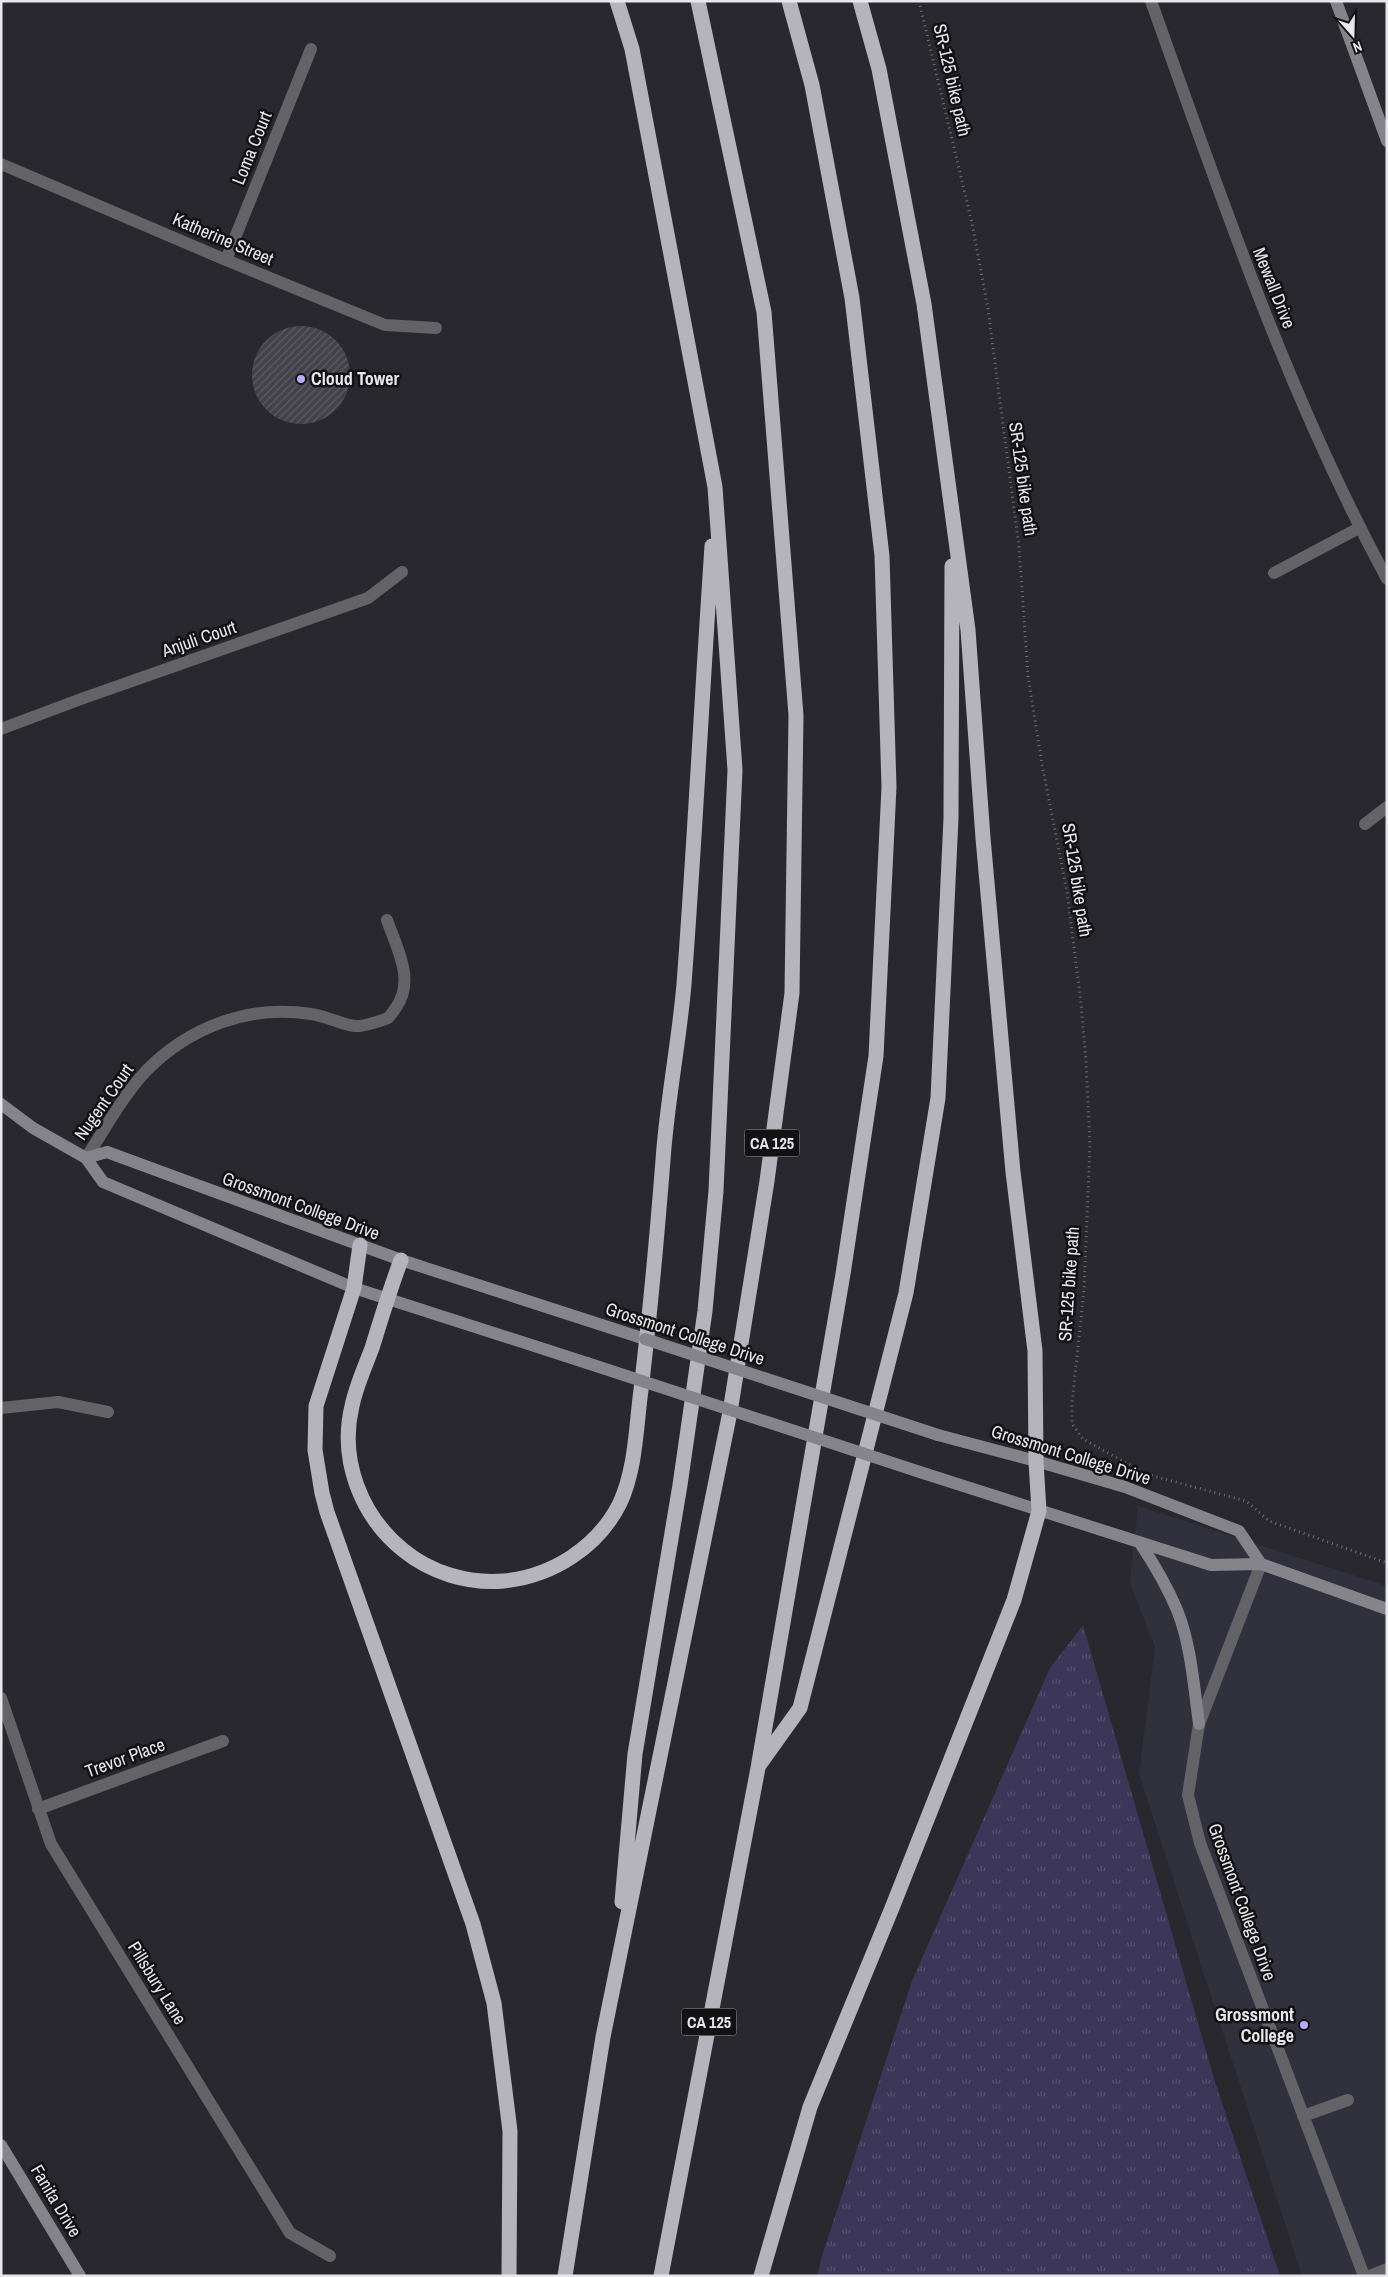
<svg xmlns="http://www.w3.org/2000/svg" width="1388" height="2277" font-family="'Archivo Narrow',sans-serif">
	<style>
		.built { fill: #31303d }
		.grass { fill: url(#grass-tufts) }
		.building { fill: url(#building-hatch) }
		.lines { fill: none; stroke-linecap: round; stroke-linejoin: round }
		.path { stroke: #6f6f75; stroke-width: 3; stroke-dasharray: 1 4; stroke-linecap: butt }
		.service { stroke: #646367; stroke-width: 12 }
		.minor { stroke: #646367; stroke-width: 12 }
		.tertiary { stroke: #646367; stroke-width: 12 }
		.secondary { stroke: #85848a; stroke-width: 12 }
		.motorway { stroke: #b5b4bd; stroke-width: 15 }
		.secondary-bridge { stroke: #85848a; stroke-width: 12 }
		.poi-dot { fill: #b8abf7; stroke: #121215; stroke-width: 2 }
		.labels { text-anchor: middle; stroke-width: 5; stroke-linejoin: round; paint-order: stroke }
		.shield { fill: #121215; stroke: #a8a8ac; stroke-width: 1 }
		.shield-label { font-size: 16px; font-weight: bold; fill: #e8e8ec }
		.street-label { font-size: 18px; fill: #e8e8ec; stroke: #121215 }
		.poi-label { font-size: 18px; font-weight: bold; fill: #e8e8ec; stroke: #121215; text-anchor: start }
	</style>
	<defs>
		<pattern id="grass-tufts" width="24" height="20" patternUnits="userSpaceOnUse" patternTransform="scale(1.25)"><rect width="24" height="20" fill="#3c3658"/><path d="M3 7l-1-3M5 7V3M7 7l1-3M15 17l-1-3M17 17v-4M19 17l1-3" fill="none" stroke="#585370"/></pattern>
		<pattern id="building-hatch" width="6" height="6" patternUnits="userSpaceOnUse" patternTransform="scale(1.25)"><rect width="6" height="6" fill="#43424a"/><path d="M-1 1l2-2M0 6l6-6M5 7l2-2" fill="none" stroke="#5e5d64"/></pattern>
	</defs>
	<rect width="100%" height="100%" fill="#29282f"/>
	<!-- built -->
	<path class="built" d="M 1138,1506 L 1387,1586 L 1387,2276 L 1302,2276 L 1139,1774 L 1155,1647 L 1130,1583 Z"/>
	<!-- grass -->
	<path class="grass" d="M 1083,1625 L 1215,2082 L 1280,2276 L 817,2276 L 822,2256 L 912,1981 L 1050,1668 Z"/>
	<!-- building -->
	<path class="building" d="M252 375a49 49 0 1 1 98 0a49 49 0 1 1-98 0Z"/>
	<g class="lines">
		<!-- path -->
		<path class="path" d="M 919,1 L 972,223 L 988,309 L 1019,547 L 1028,676 L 1042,764 L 1067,892 L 1081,1003 L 1086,1062 L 1090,1145 L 1084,1290 L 1072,1403 L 1072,1424 L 1083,1439 L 1146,1474 L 1246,1501 L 1269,1521 L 1387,1563"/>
		<!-- service -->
		<path class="service" d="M 1303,2116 L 1348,2100"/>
		<!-- minor -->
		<path class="minor" d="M 1151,1 C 1221,197 1288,396 1387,579
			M 1,164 L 226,260 L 385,325 L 436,328
			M 226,260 L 311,49
			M 1274,573 L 1359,528
			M 1,729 L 81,699 L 368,598 L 402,572
			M 1365,824 L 1387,807
			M 86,1158 C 105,1129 122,1097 146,1071 C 189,1027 250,1004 311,1014 C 326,1016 340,1024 355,1026 C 362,1027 381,1021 388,1018 C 390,1016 393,1012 395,1009 C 416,981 397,949 387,920
			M 1,1408 L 58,1402 L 108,1412
			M 1,1698 L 51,1844 L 290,2233 L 330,2256
			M 38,1809 L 223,1741
			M 1369,2276 L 1387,2269"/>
		<!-- tertiary -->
		<path class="tertiary" d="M 1261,1564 L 1199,1724 L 1188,1795 L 1200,1843 L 1364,2276"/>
		<!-- secondary -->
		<path class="secondary" d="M 1336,1 L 1387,141
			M 1,1104 L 33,1128 L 86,1158 L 103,1182 L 354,1288 L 587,1363
			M 86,1158 L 107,1152 L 401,1260 L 645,1339
			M 938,1435 L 1036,1461 L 1125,1487 L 1239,1531 L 1261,1564
			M 926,1474 L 1211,1565 L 1261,1564 L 1387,1609
			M 1140,1543 C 1154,1564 1167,1586 1177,1610 C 1191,1644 1194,1688 1199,1724
			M 1,2145 L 80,2276"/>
		<!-- motorway -->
		<path class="motorway" d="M 617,1 L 632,49 L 715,487 L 735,770 L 716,1191 L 705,1311 L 680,1485 L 635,1754 L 622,1902
			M 360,1245 L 354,1288 L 316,1406 L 315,1450 L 322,1493 L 327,1512 L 473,1924 L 494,2003 L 510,2131 L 509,2276
			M 401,1260 C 390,1289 381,1319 372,1348 C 365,1367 356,1386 352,1406 C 339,1460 361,1516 403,1550 C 431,1573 468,1584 504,1581 C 553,1576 598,1547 620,1503 C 636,1468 636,1427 641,1390 C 650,1313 657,1237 663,1160 C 667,1101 679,1043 684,984 C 695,838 702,692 712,546
			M 760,1764 L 800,1708 L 906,1293 L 938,1098 L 951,818 L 952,566
			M 565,2276 L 603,2037 L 730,1412 L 767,1181 L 792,993 L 796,715 L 764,312 L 698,1
			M 661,2276 L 758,1768 L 843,1274 L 876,1056 L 889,787 L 882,556 L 852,298 L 812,85 L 789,1
			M 761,2276 L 810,2107 L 892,1908 L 1014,1600 L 1039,1511 L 1036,1461 L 1035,1351 L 1013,1172 L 983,838 L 968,630 L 924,304 L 879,69 L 860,1"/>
		<!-- secondary-bridge -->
		<path class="secondary-bridge" d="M 645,1339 L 938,1435
			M 587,1363 L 926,1474"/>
	</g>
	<!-- markers -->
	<g class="poi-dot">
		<circle cx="301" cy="379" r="5"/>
		<circle cx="1304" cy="2025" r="5"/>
	</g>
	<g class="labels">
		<!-- shield labels -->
		<g class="shield">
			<rect x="744.5" y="1129.5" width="55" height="27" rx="4"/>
			<rect x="681.5" y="2008.5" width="55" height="27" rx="4"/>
		</g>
		<g class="shield-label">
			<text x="772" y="1149">CA 125</text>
			<text x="709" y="2028">CA 125</text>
		</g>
		<!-- street labels -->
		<g class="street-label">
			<text transform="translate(952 80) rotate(77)" y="6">SR-125 bike path</text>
			<text transform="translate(252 148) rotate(-68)" y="6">Loma Court</text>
			<text transform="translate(223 239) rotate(23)" y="6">Katherine Street</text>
			<text transform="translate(1274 288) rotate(68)" y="6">Mewall Drive</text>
			<text transform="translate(1023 479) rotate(82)" y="6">SR-125 bike path</text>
			<text transform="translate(199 639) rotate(-19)" y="6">Anjuli Court</text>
			<text transform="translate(1077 880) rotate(81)" y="6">SR-125 bike path</text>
			<text transform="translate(104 1102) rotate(-55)" y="6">Nugent Court</text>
			<text transform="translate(301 1206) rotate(20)" y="6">Grossmont College Drive</text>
			<text transform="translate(1069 1284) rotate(-86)" y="6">SR-125 bike path</text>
			<text transform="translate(685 1334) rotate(18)" y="6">Grossmont College Drive</text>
			<text transform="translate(1071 1455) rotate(17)" y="6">Grossmont College Drive</text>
			<text transform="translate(125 1758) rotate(-20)" y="6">Trevor Place</text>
			<text transform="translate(1242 1902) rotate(70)" y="6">Grossmont College Drive</text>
			<text transform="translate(157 1983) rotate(58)" y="6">Pillsbury Lane</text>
			<text transform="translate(56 2201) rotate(59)" y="6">Fanita Drive</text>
		</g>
		<!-- poi labels -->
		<g class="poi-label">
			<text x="311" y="385">Cloud Tower</text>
			<text x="1294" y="2021" text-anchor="end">Grossmont<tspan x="1294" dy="21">College</tspan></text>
		</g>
	</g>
	<!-- border -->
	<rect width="1388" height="2277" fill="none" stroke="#e8e8ec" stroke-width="5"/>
	<!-- north arrow -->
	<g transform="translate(1353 35) rotate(160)" stroke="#121215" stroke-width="4" paint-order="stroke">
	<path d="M0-4L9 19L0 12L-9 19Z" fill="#e8e8ec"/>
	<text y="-8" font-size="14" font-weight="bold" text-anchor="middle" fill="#e8e8ec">N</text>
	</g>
</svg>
